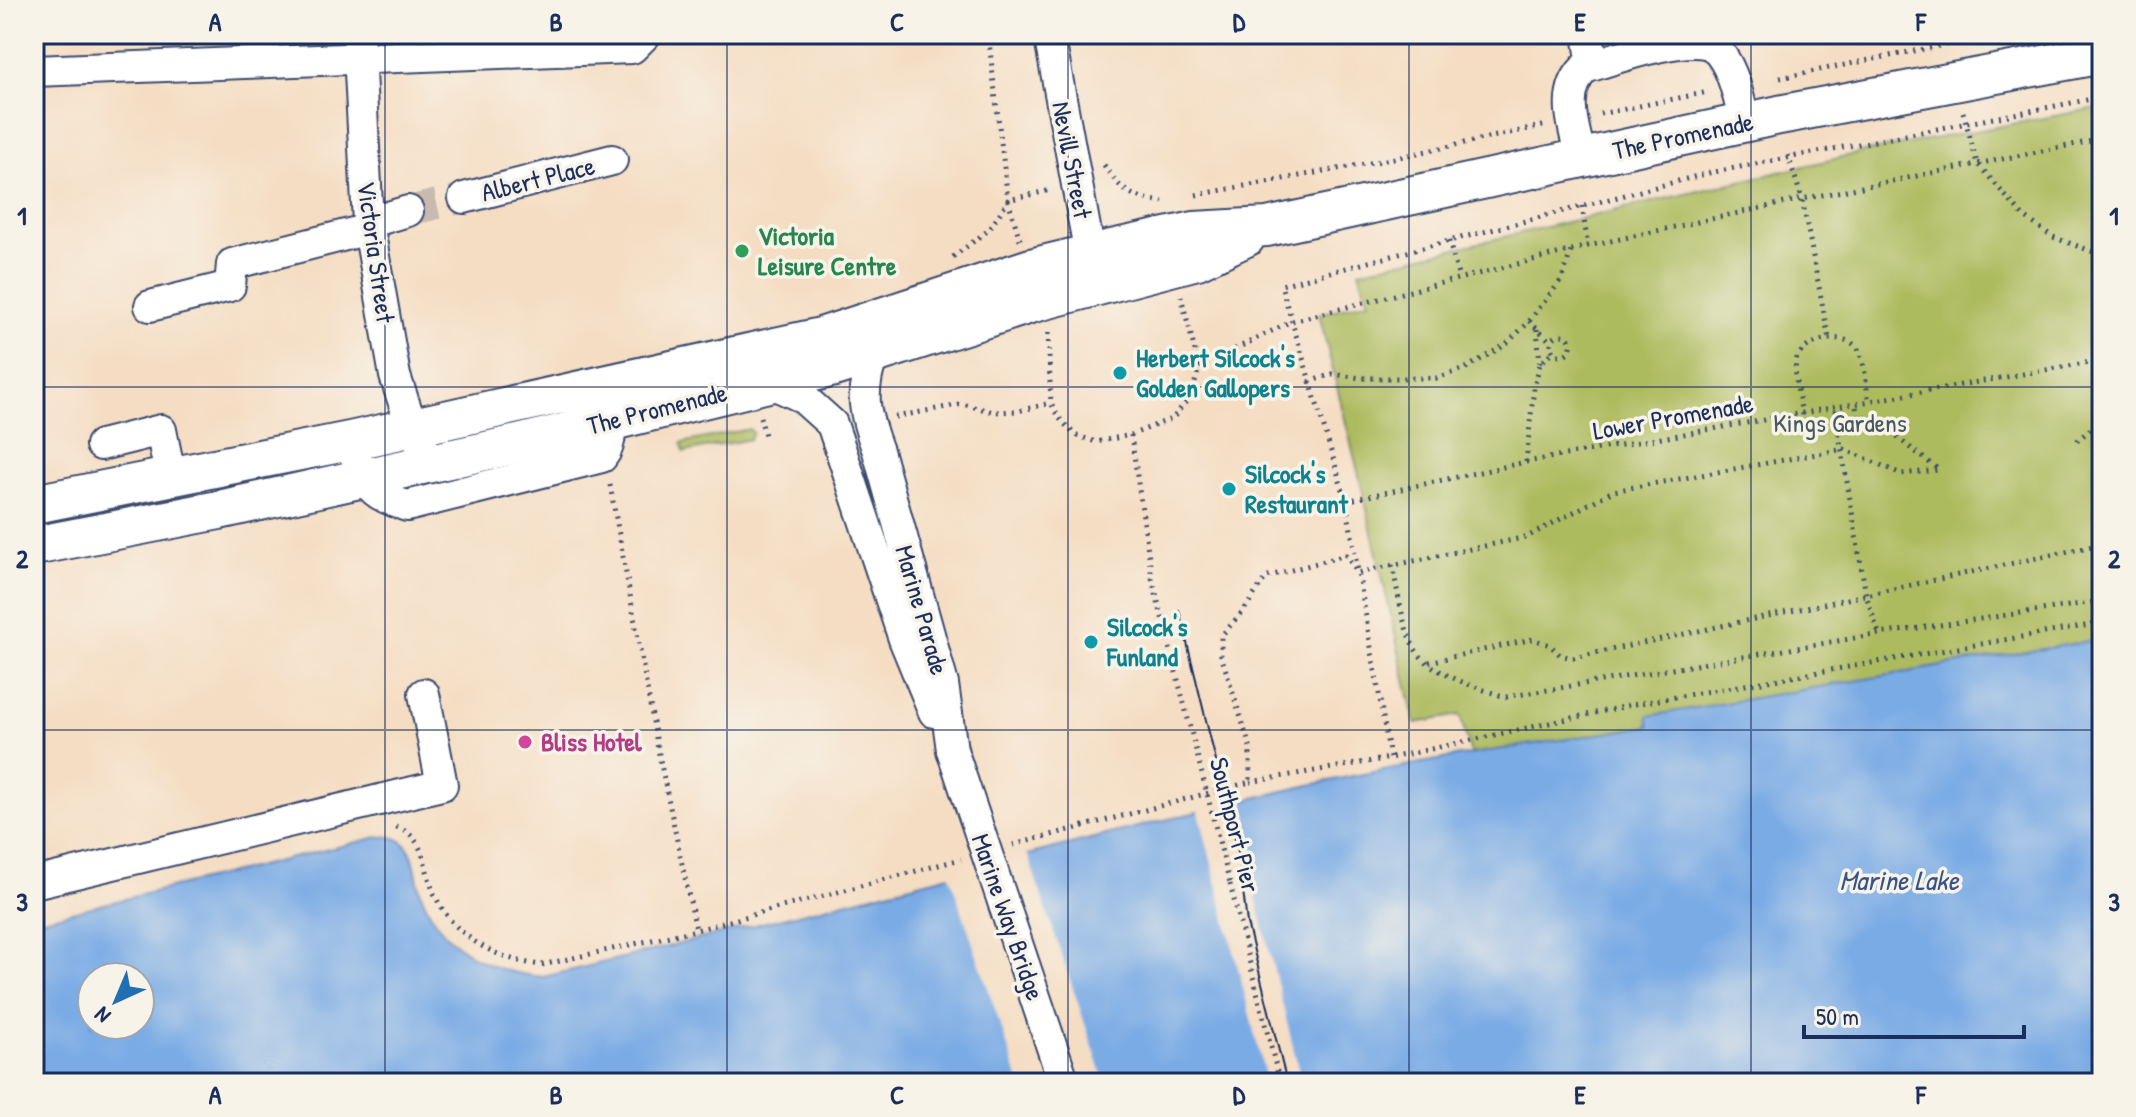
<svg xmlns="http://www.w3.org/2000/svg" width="2136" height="1117" font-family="'Patrick Hand',sans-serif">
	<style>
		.green { fill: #adbb5e; stroke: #64755e; stroke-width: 2 }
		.water { fill: #7aabe5; stroke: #4a6da2; stroke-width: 2; fill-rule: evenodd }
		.pier { fill: #f5ddc3 }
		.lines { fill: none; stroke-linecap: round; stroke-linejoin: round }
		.minor-tunnel { stroke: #c9baaf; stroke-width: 30; stroke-dasharray: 30 15; stroke-linecap: butt }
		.minor-casing { stroke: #3c496d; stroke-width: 34 }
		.major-casing { stroke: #3c496d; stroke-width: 42 }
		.path { stroke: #3c496d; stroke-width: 5; stroke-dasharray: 2 6; stroke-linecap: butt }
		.minor { stroke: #fff; stroke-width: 30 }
		.major { stroke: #fff; stroke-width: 38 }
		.tram { stroke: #1b2f5e; stroke-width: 2 }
		.minor-bridge-casing { stroke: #3c496d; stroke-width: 34; stroke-linecap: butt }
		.path-bridge { stroke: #3c496d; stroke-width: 5; stroke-dasharray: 2 6; stroke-linecap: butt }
		.minor-bridge { stroke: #fff; stroke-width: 30 }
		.grid { fill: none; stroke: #1b2f5e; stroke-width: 2; stroke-opacity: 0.55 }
		.leisure-dot { fill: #2e9e5b; stroke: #f7f3e8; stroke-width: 3 }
		.culture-dot { fill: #0f9aa8; stroke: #f7f3e8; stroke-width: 3 }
		.hotel-dot { fill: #d1479c; stroke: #f7f3e8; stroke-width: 3 }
		.labels { text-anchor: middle; stroke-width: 7; stroke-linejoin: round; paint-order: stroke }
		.street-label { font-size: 26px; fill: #1b2f5e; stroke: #f7f3e8 }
		.leisure-label { font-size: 26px; font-weight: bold; fill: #27864d; stroke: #f7f3e8; text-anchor: start }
		.culture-label { font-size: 26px; font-weight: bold; fill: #0d838f; stroke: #f7f3e8; text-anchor: start }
		.park-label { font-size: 26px; fill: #47595e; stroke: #f7f3e8 }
		.hotel-label { font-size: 26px; font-weight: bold; fill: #b23c85; stroke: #f7f3e8; text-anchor: start }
		.water-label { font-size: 28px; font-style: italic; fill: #385486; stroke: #f7f3e8 }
		.neatline { fill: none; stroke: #1b2f5e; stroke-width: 3 }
		.grid-label { font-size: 26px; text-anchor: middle; font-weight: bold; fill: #1b2f5e }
	</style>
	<rect width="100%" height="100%" fill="#f7f3e8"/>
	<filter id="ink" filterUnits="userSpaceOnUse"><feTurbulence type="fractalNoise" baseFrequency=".0125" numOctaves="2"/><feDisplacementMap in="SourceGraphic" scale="16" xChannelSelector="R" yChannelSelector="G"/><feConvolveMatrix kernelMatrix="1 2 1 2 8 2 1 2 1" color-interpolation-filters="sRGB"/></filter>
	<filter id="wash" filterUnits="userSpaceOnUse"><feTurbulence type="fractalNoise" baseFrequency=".006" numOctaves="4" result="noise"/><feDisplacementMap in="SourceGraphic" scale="32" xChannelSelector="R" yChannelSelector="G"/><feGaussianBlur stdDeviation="1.8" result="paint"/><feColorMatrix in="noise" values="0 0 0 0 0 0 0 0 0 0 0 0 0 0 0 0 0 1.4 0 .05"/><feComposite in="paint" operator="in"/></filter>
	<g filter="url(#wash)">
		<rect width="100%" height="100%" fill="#f5ddc3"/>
		<!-- green -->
		<path class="green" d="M 2102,107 L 2102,639 L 1649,716 L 1650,726 L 1471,754 L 1460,715 L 1415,723 L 1364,496 L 1319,314 L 1369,301 L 1359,271 L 1864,152 Z
			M 749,429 L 753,433 L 750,439 L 684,452 L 682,443 Z"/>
		<!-- water -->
		<path class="water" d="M 2102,639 L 2102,1083 L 34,1083 L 34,921 L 378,837 C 391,835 403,838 410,851 C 417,863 416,880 421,893 C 440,947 489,973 543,977 C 782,921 1019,855 1258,797 C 1387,766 1519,746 1650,726 L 1648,716 ZM 92,977 L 140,977 L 140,1025 L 92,1025 Z"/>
		<!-- pier -->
		<path class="pier" d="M 1243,797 L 1247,814 L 1255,894 L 1302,1083 L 1267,1083 L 1198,808 Z
			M 1027,853 L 1105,1083 L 1020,1083 L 949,872 Z"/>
	</g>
	<g filter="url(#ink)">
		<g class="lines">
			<!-- minor-tunnel -->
			<path class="minor-tunnel" d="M 408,211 L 464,198"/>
			<!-- minor casing -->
			<g class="minor-casing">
				<path id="minor" d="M 358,34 L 368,223 L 395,376 L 412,427 L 431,462
					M 1049,34 L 1094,276
					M 1588,34 L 1593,65
					M 34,71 L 632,48 L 646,34
					M 1581,158 C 1574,127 1560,93 1585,68 C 1610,60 1697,29 1715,48 C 1734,67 1738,98 1745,122
					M 464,198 L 612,160
					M 368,223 L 408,211
					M 150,306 L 230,286 L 232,264 L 369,229
					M 857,347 L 873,355 C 859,394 864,413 878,451 L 943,684 L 952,750
					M 767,381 L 802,397 L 832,424 L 904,639 L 934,712
					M 101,445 L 161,430 L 171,479
					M 357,461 C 367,490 379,497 407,506 L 602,457 C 615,440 609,421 604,401
					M 34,883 L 442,785 L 424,694"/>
			</g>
			<!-- major casing -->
			<g class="major-casing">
				<path id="major" d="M 34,504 L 350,441 L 821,337 L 1031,268 L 1089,254 L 1194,231 L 1267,227 L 1779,115 L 2102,54
					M 34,546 L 219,510 L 522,443 L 834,367 L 1033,303 L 1197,260 L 1246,237"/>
			</g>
			<!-- path -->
			<path class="path" d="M 1780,78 L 1999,34
				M 1963,112 L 1977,163 L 2023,216 L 2053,237 L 2102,255
				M 1600,114 L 1708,92
				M 1788,155 L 1802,199 L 1829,339
				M 1104,165 C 1122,192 1130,197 1163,202
				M 1196,195 L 1381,161 L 1547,125
				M 1582,206 L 1588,246
				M 1020,240 L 1008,200 L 1051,190
				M 1449,241 L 1459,279
				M 953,257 L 990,229 L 1008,200 L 988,34
				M 1529,321 L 1551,342
				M 1537,329 L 1540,363
				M 1048,333 L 1051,403 L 1059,418 L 1075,435 L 1096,442 L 1131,435 L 1173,418 L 1192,394 L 1199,367 L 1181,296
				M1551 345a10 10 0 1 1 20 0a10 10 0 1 1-20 0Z
				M 1199,367 L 1292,321 L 1588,246 L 1802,199 L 2102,139
				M 1309,382 L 1332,374 L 1361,378 L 1437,378 L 1466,368 L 1505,345 L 1527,324 L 1562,279 L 1571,251
				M 1835,410 L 1866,595 L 1879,634
				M 1802,415 C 1800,402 1792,370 1797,358 C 1806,338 1851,329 1860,353 C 1866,368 1866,388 1869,403
				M 760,417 L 766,439
				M 895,417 L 962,404 L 994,412 L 1018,411 L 1051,403
				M 1131,435 L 1152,578
				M 2077,441 L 2102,419
				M 1526,462 L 1534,387 L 1540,364 L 1554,351
				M 610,485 L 660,760 L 696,930
				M 1346,501 L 1526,462 L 2102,360
				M 1392,565 C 1398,590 1401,620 1412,643 C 1424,673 1478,688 1506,697 L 1879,634 L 2102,601
				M 1429,662 L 1533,639 L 1550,645 L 1560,655 L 1573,658 L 2102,544
				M 1390,758 L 1346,501 L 1281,285 L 1709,173 L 2102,97
				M 1250,782 L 1390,758 L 1641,703 L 2102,623
				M 396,827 C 426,836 423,868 434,893 C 453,937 496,960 542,965 L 696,930 L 961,859
				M 1013,845 L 1250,782 L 1250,747 L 1221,655 L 1221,636 L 1244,610 L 1266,577 L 1346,555 L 1357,573 L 1527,537 L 1613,491 L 1844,449 L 1901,474 L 1939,470 L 1871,417 L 1858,417 L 1856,406
				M 1230,884 L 1280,1083"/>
			<!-- minor -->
			<use href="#minor" class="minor"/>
			<!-- major -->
			<use href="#major" class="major"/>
			<!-- tram -->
			<path class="tram" d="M 1179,610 L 1238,851 L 1247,923 L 1287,1083"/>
			<!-- minor-bridge casing -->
			<g class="minor-bridge-casing">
				<path id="minor-bridge" d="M 952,750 L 1064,1083"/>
			</g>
			<!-- path-bridge -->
			<path class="path-bridge" d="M 1152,578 L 1230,884"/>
			<!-- minor-bridge -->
			<use href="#minor-bridge" class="minor-bridge"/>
		</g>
	</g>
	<!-- grid -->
	<path class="grid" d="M 385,34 L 385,1083M 727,34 L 727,1083M 1068,34 L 1068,1083M 1409,34 L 1409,1083M 1751,34 L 1751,1083M 34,387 L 2102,387M 34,730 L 2102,730"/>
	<!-- markers -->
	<circle class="leisure-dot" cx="742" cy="251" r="8"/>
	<g class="culture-dot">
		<circle cx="1120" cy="373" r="8"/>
		<circle cx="1229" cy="489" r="8"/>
		<circle cx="1091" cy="642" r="8"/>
	</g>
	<circle class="hotel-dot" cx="525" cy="742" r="8"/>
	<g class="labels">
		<!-- street labels -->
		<g class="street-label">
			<text transform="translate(1683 136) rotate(-12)" y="9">The Promenade</text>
			<text transform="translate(1072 160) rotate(79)" y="9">Nevill Street</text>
			<text transform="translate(538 179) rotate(-14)" y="9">Albert Place</text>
			<text transform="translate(376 252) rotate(82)" y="9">Victoria Street</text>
			<text transform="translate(657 409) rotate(-14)" y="9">The Promenade</text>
			<text transform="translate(1673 417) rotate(-10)" y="9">Lower Promenade</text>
			<text transform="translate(922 610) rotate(74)" y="9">Marine Parade</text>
			<text transform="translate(1235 825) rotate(76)" y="9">Southport Pier</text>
			<text transform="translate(1008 917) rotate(71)" y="9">Marine Way Bridge</text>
		</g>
		<!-- leisure labels -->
		<g class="leisure-label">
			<text x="758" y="245">Victoria<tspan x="758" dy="30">Leisure Centre</tspan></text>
		</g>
		<!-- culture labels -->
		<g class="culture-label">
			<text x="1136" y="367">Herbert Silcock's<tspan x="1136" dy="30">Golden Gallopers</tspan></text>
			<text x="1245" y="483">Silcock's<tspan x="1245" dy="30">Restaurant</tspan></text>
			<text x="1107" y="636">Silcock's<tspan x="1107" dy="30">Funland</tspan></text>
		</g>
		<!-- park labels -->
		<g class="park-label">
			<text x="1840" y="432">Kings Gardens</text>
		</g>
		<!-- hotel labels -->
		<g class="hotel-label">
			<text x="541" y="751">Bliss Hotel</text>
		</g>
		<!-- water labels -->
		<g class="water-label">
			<text x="1899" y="890">Marine Lake</text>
		</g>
	</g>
	<!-- margin -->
	<rect width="2136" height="1117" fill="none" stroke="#f7f3e8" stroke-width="88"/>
	<!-- north arrow -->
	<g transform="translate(116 1001) rotate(224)"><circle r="38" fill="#f7f3e8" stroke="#9fa5b1" stroke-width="2"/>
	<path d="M0-6L14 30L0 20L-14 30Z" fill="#1f6fb2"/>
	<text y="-12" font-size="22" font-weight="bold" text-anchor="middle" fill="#1b2f5e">N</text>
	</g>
	<!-- scale -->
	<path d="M1804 1025v12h220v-12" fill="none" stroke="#1b2f5e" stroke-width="4"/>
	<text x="1816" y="1025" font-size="24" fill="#1b2f5e" stroke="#f7f3e8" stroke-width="6" paint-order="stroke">50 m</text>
	<rect x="44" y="44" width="2048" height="1029" class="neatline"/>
	<g class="grid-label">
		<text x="215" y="31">A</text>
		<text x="556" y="31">B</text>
		<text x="897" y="31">C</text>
		<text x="1239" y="31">D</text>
		<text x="1580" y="31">E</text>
		<text x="1921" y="31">F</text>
		<text x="22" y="225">1</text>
		<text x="2114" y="225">1</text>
		<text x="22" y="568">2</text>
		<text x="2114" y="568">2</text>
		<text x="22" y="911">3</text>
		<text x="2114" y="911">3</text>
		<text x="215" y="1104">A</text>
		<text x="556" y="1104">B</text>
		<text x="897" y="1104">C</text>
		<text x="1239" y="1104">D</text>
		<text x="1580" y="1104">E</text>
		<text x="1921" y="1104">F</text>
	</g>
</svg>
